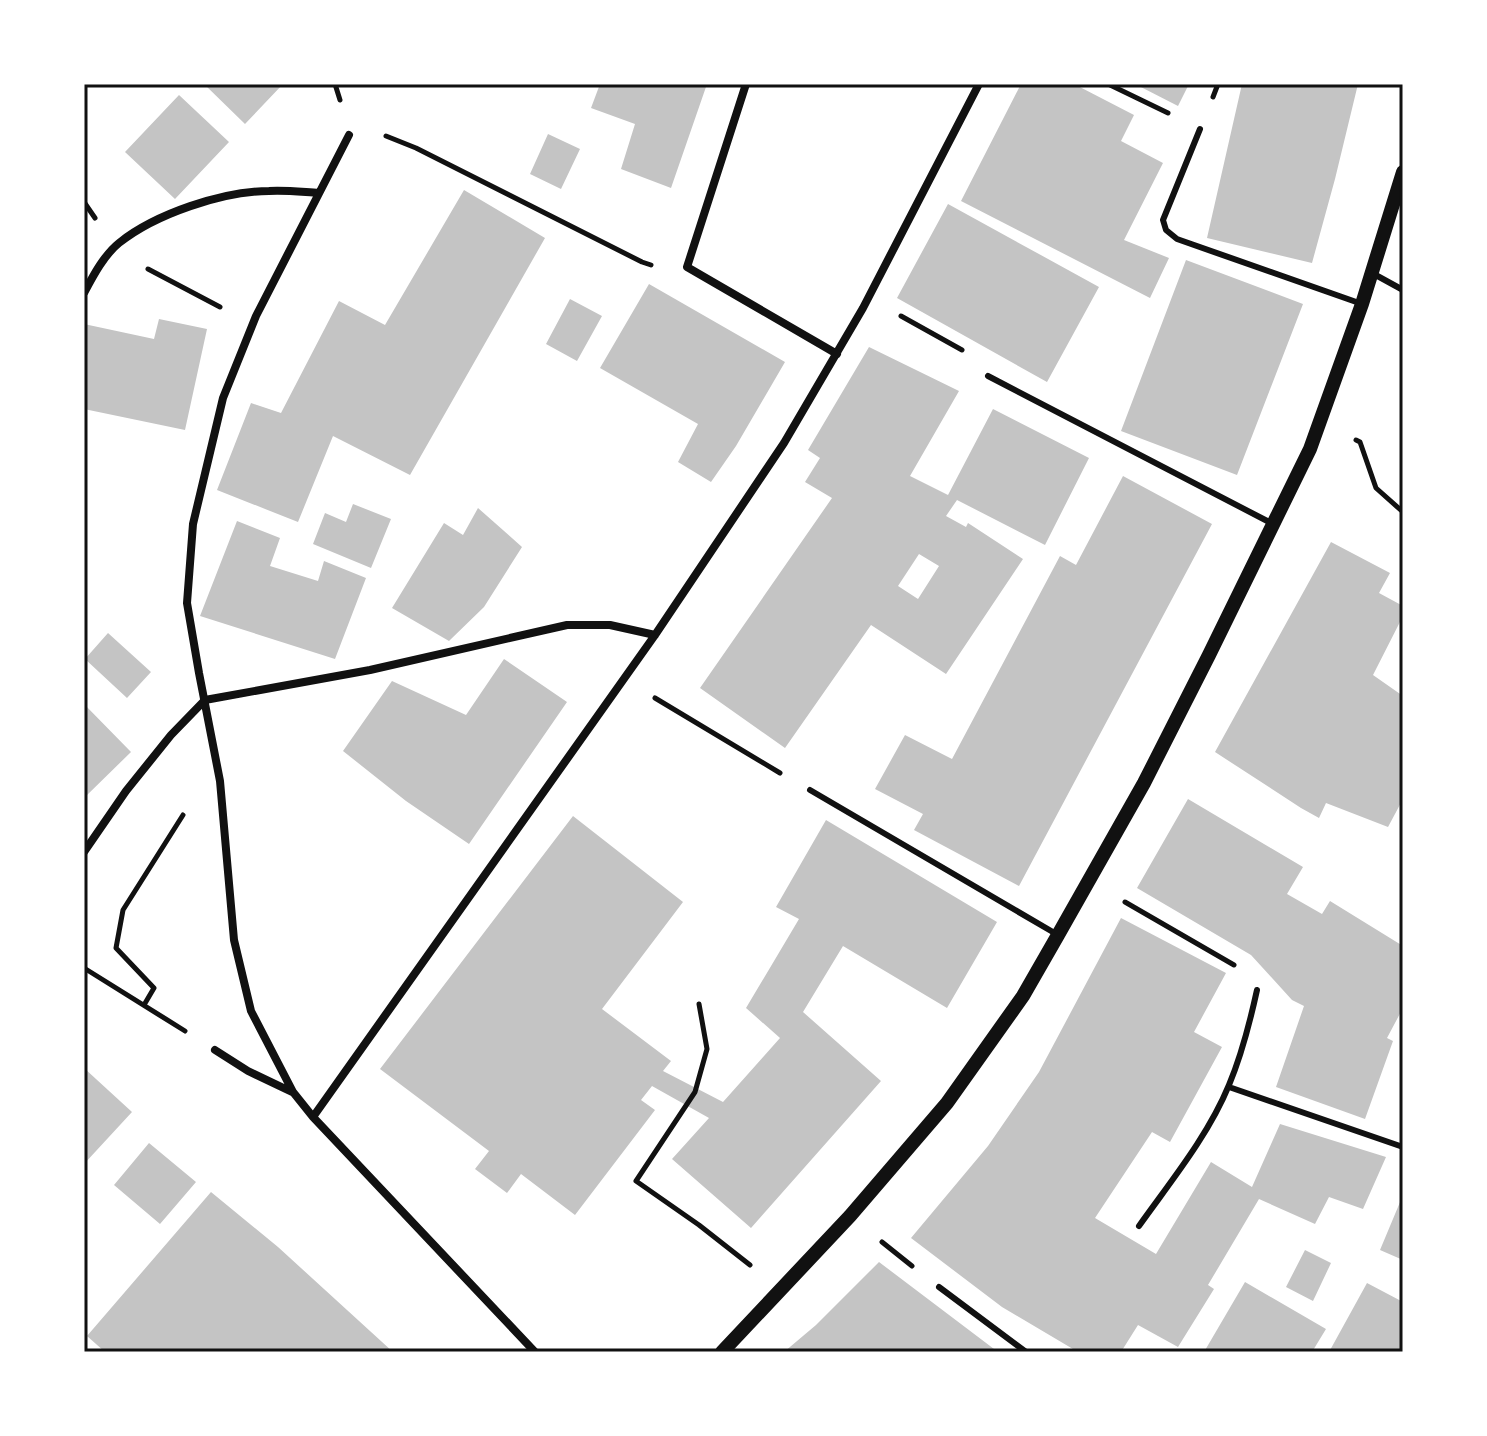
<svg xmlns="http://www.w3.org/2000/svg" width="1487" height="1436" font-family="Rubik,sans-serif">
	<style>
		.building { fill: #c4c4c4; fill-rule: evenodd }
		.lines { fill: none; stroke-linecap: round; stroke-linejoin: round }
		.path { stroke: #111; stroke-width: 5 }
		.service { stroke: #111; stroke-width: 6 }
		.minor { stroke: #111; stroke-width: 8 }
		.tertiary { stroke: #111; stroke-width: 14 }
		.neatline { fill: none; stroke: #111; stroke-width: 3 }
	</style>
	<rect width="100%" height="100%" fill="#fff"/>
	<!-- building -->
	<path class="building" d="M 204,84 L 283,84 L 245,124 Z
		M 600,84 L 707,84 L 671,188 L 621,169 L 635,124 L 591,108 Z
		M 1021,84 L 1074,84 L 1134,115 L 1121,141 L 1163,163 L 1124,240 L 1169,258 L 1150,298 L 961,201 Z
		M 1135,84 L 1189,84 L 1178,106 Z
		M 1242,84 L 1358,84 L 1335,179 L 1312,263 L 1207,238 Z
		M 179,95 L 229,142 L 175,199 L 125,152 Z
		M 548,134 L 580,149 L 561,189 L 530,174 Z
		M 464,190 L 545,238 L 410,475 L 333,436 L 298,522 L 217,490 L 251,403 L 281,413 L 339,301 L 385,325 Z
		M 948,204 L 1099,287 L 1047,382 L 897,298 Z
		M 1186,260 L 1303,304 L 1237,475 L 1121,431 Z
		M 649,284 L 785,362 L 736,446 L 711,482 L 678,462 L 698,424 L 600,368 Z
		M 570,299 L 602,316 L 577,361 L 546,344 Z
		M 159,319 L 207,329 L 185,430 L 84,409 L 84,324 L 154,339 Z
		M 869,347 L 959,391 L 910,476 L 948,495 L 993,409 L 1089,458 L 1045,545 L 957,500 L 946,516 L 966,527 L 968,523 L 1023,559 L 946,674 L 871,625 L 785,748 L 700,688 L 832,498 L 805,482 L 820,458 L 808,450 ZM 919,554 L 939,566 L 918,599 L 898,586 Z
		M 1123,476 L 1212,524 L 1019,886 L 914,830 L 923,814 L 875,789 L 905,735 L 952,759 L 1060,556 L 1076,565 Z
		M 353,504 L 391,519 L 371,568 L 313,544 L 325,513 L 346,522 Z
		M 478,508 L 522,547 L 484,607 L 449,641 L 392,608 L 444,523 L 463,535 Z
		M 237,521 L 280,538 L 270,566 L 318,581 L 324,561 L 366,578 L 335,659 L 200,616 Z
		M 1331,542 L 1390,573 L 1379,593 L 1403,606 L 1403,616 L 1373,675 L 1403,696 L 1403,799 L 1388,827 L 1326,803 L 1319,818 L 1301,808 L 1215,752 Z
		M 108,633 L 151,672 L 127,698 L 85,659 Z
		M 504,659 L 567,702 L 469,844 L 406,801 L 343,751 L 392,681 L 466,715 Z
		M 84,704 L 131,752 L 84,798 Z
		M 1188,799 L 1303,867 L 1287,894 L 1322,914 L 1330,901 L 1403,946 L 1403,1008 L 1387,1038 L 1393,1041 L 1365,1119 L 1276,1087 L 1304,1006 L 1292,1000 L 1251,955 L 1137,888 Z
		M 573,816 L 683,902 L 602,1009 L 671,1061 L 663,1071 L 723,1102 L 780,1038 L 746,1008 L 799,919 L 776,907 L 826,820 L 997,922 L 947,1008 L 843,946 L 803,1012 L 881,1081 L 751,1228 L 672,1159 L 709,1118 L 652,1086 L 641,1100 L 655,1110 L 575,1215 L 521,1174 L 507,1193 L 475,1169 L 489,1151 L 380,1069 Z
		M 1121,918 L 1226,973 L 1194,1032 L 1222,1047 L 1170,1142 L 1152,1132 L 1095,1218 L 1156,1254 L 1211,1162 L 1252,1187 L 1280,1124 L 1386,1157 L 1363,1209 L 1329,1197 L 1315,1224 L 1259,1199 L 1208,1285 L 1214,1289 L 1178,1347 L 1138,1325 L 1121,1352 L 1078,1352 L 1002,1307 L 911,1238 L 988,1146 L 1039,1072 Z
		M 84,1068 L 132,1112 L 84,1164 Z
		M 149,1143 L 196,1182 L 160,1224 L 114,1185 Z
		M 211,1192 L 278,1247 L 393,1352 L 105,1352 L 87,1336 Z
		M 1403,1195 L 1403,1260 L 1380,1250 Z
		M 1305,1250 L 1331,1263 L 1313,1301 L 1286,1287 Z
		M 879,1262 L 998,1352 L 784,1352 L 816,1325 Z
		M 1245,1282 L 1326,1329 L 1312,1352 L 1204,1352 Z
		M 1367,1283 L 1403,1302 L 1403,1352 L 1329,1352 Z"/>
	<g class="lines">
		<!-- path -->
		<path class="path" d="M 335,84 L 340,100
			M 1108,84 L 1168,113
			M 1213,97 L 1218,84
			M 386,136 L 416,148 L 642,262 L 651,265
			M 84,202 L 95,218
			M 148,269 L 220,307
			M 901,316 L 962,350
			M 1356,440 L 1360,442 L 1376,488 L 1403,512
			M 655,698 L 780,773
			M 1125,902 L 1234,965
			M 84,968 L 185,1031
			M 699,1004 L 707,1049 L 695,1092 L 636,1181 L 699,1225 L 750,1265
			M 144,1005 L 154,988 L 116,948 L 123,910 L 183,815
			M 882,1242 L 912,1266"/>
		<!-- service -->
		<path class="service" d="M 1200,129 L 1163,220 L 1166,230 L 1177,239 L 1362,304
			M 1372,273 L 1403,290
			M 988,376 L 1273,524
			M 810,790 L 1058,935
			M 1229,1087 L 1403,1147
			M 1139,1226 C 1171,1181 1208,1136 1229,1085 C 1242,1054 1250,1022 1257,990
			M 939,1287 L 1026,1352"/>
		<!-- minor -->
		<path class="minor" d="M 746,84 L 687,267 L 837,354
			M 349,135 L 256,316 L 223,398 L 193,524 L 187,603 L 199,673 L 220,781 L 234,940 L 251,1011 L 293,1092 L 313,1117 L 535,1352
			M 84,293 C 93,276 104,255 119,243 C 155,214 223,191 269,191 C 286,190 302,192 319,193
			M 205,700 L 370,670 L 567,625 L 610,625 L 655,635
			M 84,852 L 126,791 L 171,735 L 205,700
			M 215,1050 L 248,1071 L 292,1092
			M 313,1117 L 655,635 L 784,443 L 863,308 L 979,84"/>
		<!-- tertiary -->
		<path class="tertiary" d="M 722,1352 L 850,1216 L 947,1103 L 1023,996 L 1058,935 L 1144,783 L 1209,655 L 1310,449 L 1362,304 L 1403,172"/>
	</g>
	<!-- border -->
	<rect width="1487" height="1436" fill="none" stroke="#ffffff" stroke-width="172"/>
	<rect x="86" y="86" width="1315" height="1264" class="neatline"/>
</svg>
